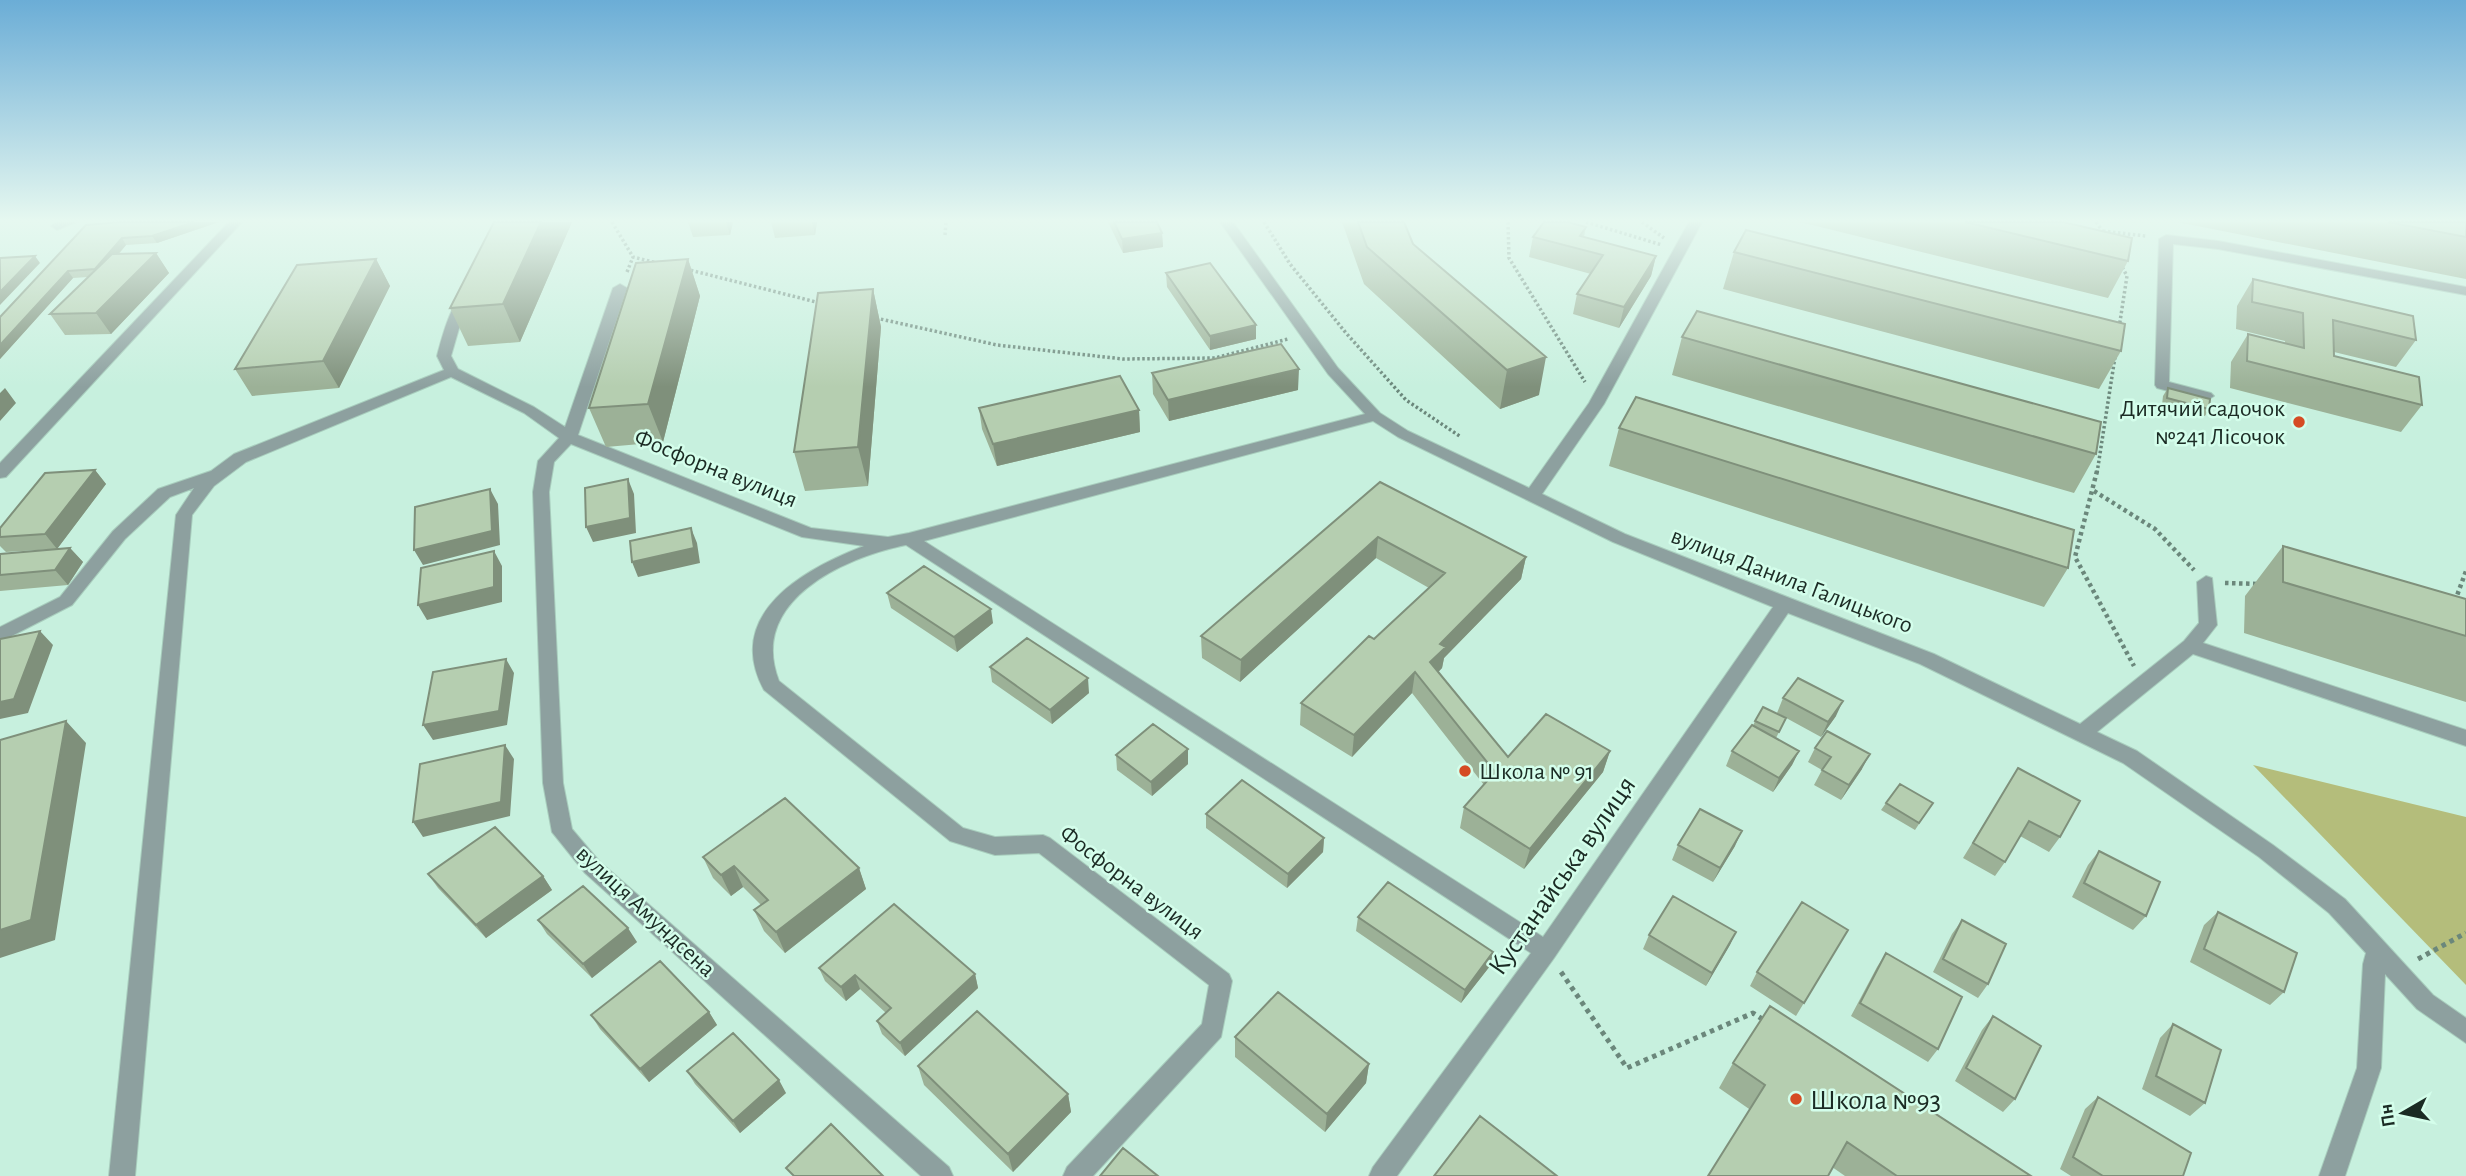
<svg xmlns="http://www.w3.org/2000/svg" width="2466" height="1176" font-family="'Alegreya Sans',sans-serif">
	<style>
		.forest { fill: #b4bd7b }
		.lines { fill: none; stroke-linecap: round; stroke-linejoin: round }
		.minor-casing { stroke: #a8cdbd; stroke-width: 2 }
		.path-far2 { stroke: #6b877b; stroke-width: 3.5; stroke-dasharray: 2.5 2.5; stroke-linecap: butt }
		.path-far1 { stroke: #6b877b; stroke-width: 4.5; stroke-dasharray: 3.5 3.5; stroke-linecap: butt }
		.path { stroke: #6b877b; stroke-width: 5; stroke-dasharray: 4.5 4.5; stroke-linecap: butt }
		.minor { fill: #8da09f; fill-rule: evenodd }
		.wall { fill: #9cb197 }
		.shaded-wall { fill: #7f907b }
		.building { fill: #b5ceb0; stroke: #7f907b; stroke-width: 2 }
		.poi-dot { fill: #d54c24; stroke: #d4feeb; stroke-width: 2.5 }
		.labels { text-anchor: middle; stroke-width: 5; stroke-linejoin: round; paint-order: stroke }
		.poi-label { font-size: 24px; fill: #1b2b24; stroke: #d4feeb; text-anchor: end }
		.street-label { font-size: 24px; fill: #1b2b24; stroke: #d4feeb }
		.near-street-label { font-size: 28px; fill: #1b2b24; stroke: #d4feeb }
		.near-poi-label { font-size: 28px; fill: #1b2b24; stroke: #d4feeb; text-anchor: start }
	</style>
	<rect width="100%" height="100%" fill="#c7f0de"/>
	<!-- forest -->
	<path class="forest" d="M 2253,765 L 2466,817 L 2466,985 Z"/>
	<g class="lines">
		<!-- minor casing -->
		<g class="minor-casing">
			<path id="minor" d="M 56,222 L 76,222 L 57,230 L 51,226 Z
				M 229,222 L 242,222 L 6,477 L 0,478 L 0,463 Z
				M 1220,222 L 1233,222 L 1338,368 L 1380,413 L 1408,431 L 1529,488 L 1589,403 L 1689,222 L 1702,222 L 1604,404 L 1542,494 L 1625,534 L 1934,654 L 2080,724 L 2184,641 L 2199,623 L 2197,582 L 2206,576 L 2212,578 L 2217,625 L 2203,643 L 2466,730 L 2466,746 L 2193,654 L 2097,732 L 2137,751 L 2273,845 L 2345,899 L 2433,995 L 2466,1018 L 2466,1043 L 2417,1009 L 2385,974 L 2381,1068 L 2345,1176 L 2319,1176 L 2357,1068 L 2363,964 L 2366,953 L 2329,913 L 2259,857 L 2123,763 L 1920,664 L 1788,613 L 1554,958 L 1397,1176 L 1369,1176 L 1373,1167 L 1531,953 L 906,545 C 842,558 748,602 779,681 L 963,828 L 995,837 L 1043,835 L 1050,838 L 1229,974 L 1232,981 L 1221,1037 L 1093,1176 L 1063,1176 L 1067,1167 L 1202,1024 L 1209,985 L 1039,853 L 995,855 L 950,841 L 764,690 C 723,614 804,569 864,546 L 802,537 L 571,444 L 554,462 L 549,492 L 563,783 L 572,829 L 599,861 L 949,1167 L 953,1176 L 921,1176 L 585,873 L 552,832 L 543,783 L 533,492 L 538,461 L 559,438 L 524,413 L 451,377 L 246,462 L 214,486 L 192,515 L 135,1176 L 109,1176 L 176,515 L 194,488 L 170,497 L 125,539 L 72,605 L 0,642 L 0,627 L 60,597 L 113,531 L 158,489 L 211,471 L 234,454 L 444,370 L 437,356 C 441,341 451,300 465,295 L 472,299 L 460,325 L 451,356 L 458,369 L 534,407 L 565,427 L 613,288 L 620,284 L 627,288 L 578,435 L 811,528 L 888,537 L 909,533 L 1365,414 L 1328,374 ZM 1373,421 L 1398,437 L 1613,542 L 1773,607 L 1543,937 L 924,541 Z
				M 2166,235 L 2218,241 L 2466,287 L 2466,295 L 2218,249 L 2173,244 L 2169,382 L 2211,393 L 2214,396 L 2206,401 L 2157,388 L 2155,385 L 2159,239 Z"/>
		</g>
		<!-- path-far2 -->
		<path class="path-far2" d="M 612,222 L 633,257 L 657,263
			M 1264,222 L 1290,264 L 1346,333 L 1406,400 L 1461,437
			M 1508,222 L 1509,258 L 1585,382
			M 1586,222 L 1662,245
			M 1642,222 L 1664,238
			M 2096,222 L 2106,236
			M 2103,231 L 2146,236
			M 945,235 L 946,222
			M 686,269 L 820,303
			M 627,272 L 633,257
			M 876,318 L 997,345 L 1123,359 L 1215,358 L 1288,339
			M 2119,328 L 2127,276 L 2121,265
			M 2097,473 L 2115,357"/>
		<!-- path-far1 -->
		<path class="path-far1" d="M 2097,471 L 2075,557 L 2134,666
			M 2094,491 L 2155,529 L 2194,570
			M 2225,583 L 2259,584
			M 2455,601 L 2466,571"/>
		<!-- path -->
		<path class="path" d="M 2418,959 L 2466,933
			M 1561,972 L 1627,1068 L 1753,1013 L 1767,1022"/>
		<!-- minor -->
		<use href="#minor" class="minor"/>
	</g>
	<!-- wall -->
	<path class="wall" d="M 119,222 L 219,222 L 157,243 L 126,245 L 119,254 L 156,253 L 169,273 L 111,334 L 65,335 L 50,314 L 88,277 L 73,278 L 0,359 L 0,317 Z
		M 494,222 L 572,222 L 520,342 L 468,346 L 450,308 Z
		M 688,222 L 733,222 L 730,235 L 693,237 Z
		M 771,222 L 817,222 L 815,235 L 775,238 Z
		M 1108,222 L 1157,222 L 1162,233 L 1163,247 L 1123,253 Z
		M 1342,222 L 1404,222 L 1413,244 L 1539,395 L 1500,409 L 1364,284 Z
		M 1800,222 L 2063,222 L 2128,261 L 2108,298 Z
		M 2177,222 L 2466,222 L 2466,279 Z
		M 1586,227 L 1584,237 L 1656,256 L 1651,276 L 1619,328 L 1573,314 L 1577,294 L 1591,274 L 1529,257 L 1533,237 Z
		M 1734,252 L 2121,351 L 2099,389 L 1723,289 Z
		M 376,259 L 390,286 L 339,388 L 252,396 L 235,369 Z
		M 688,259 L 700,296 L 663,442 L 606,447 L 589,408 Z
		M 1166,273 L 1256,325 L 1256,339 L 1210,350 L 1167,287 Z
		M 2253,279 L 2416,340 L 2396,367 L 2334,352 L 2334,356 L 2422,405 L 2401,432 L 2230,388 L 2231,362 L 2248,334 L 2285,343 L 2285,341 L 2236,329 L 2237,306 Z
		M 873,289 L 881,327 L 868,486 L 805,491 L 794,452 Z
		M 1682,337 L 2096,454 L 2074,493 L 1672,375 Z
		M 1152,373 L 1298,390 L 1169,421 L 1153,394 Z
		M 2168,388 L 2209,409 L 2205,416 L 2162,405 L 2163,396 Z
		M 979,408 L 1139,410 L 1140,432 L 997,466 L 982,429 Z
		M 1619,428 L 2068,568 L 2044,607 L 1609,466 Z
		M 95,470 L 106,484 L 57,549 L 70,548 L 83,562 L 68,585 L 0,591 L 0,554 L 55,549 L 6,552 L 0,546 L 0,528 Z
		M 1380,482 L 1526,557 L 1521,579 L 1444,658 L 1442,668 L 1438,672 L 1508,757 L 1610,751 L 1603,772 L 1524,869 L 1460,828 L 1464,807 L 1484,785 L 1412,693 L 1352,757 L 1300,725 L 1301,703 L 1374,639 L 1429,588 L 1376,558 L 1240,682 L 1202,658 L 1201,636 Z
		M 2283,546 L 2466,599 L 2466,702 L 2244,633 L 2245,596 Z
		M 887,593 L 993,623 L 957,652 L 891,608 Z
		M 990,667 L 1089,693 L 1052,724 L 992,682 Z
		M 1783,698 L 1836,716 L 1821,737 L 1777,713 Z
		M 1786,718 L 1776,738 L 1799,751 L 1792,765 L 1773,792 L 1726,766 L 1732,751 L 1753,726 L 1755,721 Z
		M 1815,748 L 1862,769 L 1841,800 L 1814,785 L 1822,770 L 1808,762 Z
		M 1188,749 L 1188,764 L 1152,796 L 1117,770 L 1116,755 Z
		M 2018,768 L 2060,837 L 2049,852 L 2020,836 L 2005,862 L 1995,876 L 1963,858 Z
		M 1886,803 L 1933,803 L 1915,830 L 1881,810 Z
		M 1206,814 L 1324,838 L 1323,852 L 1287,888 L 1206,828 Z
		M 1678,845 L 1735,846 L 1713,882 L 1672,860 Z
		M 2099,851 L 2146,916 L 2133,930 L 2072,897 L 2088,865 Z
		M 703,857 L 859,868 L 866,889 L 785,953 L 764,931 L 754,910 L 761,905 L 743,887 L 731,896 L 713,878 Z
		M 428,874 L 543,876 L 552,890 L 486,938 L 438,888 Z
		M 2218,912 L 2284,992 L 2270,1005 L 2190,962 L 2204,925 Z
		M 1358,917 L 1493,952 L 1490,966 L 1461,1003 L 1356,931 Z
		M 538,920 L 637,942 L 592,978 L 547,934 Z
		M 1962,920 L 1988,984 L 1978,998 L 1933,972 L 1952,934 Z
		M 1848,930 L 1796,1016 L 1750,986 L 1757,972 Z
		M 1736,932 L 1706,986 L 1643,949 L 1649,935 Z
		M 1886,953 L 1938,1049 L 1928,1062 L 1851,1016 L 1877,967 Z
		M 819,968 L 975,974 L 978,988 L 905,1056 L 882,1034 L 877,1021 L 886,1013 L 860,989 L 846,1001 L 825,981 Z
		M 709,1012 L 717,1025 L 649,1082 L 600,1029 L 591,1015 Z
		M 1993,1016 L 2015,1099 L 2003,1112 L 1955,1081 L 1982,1030 Z
		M 2173,1024 L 2205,1103 L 2190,1116 L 2142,1089 L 2160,1038 Z
		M 1235,1037 L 1369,1064 L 1366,1083 L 1325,1132 L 1235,1057 Z
		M 1733,1063 L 2031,1176 L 1845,1176 L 1719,1088 Z
		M 918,1066 L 1068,1094 L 1071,1112 L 1013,1172 L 924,1085 Z
		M 687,1071 L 786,1093 L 740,1133 L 695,1084 Z
		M 2098,1097 L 2183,1176 L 2071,1176 L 2060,1169 L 2085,1109 Z"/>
	<!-- shaded-wall -->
	<path class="shaded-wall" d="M 194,222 L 219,222 L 157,243 L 152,236 Z
		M 541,222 L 572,222 L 520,342 L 503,304 Z
		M 726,222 L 733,222 L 730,235 Z
		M 812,222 L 817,222 L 815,235 Z
		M 1162,233 L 1163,247 L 1123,253 L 1122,239 Z
		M 122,238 L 126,245 L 99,276 L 95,269 Z
		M 156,253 L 169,273 L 111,334 L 96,313 Z
		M 35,256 L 40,263 L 0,305 L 0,292 Z
		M 1656,256 L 1651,276 L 1619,328 L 1624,307 Z
		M 376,259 L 390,286 L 339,388 L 323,361 Z
		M 688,259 L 700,296 L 663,442 L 648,404 Z
		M 68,271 L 73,278 L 0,359 L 0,345 Z
		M 873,289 L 881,327 L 868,486 L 858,447 Z
		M 1256,325 L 1256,339 L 1210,350 L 1210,336 Z
		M 1546,357 L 1539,395 L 1500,409 L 1507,370 Z
		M 1299,369 L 1298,390 L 1169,421 L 1168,400 Z
		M 5,388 L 16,403 L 0,421 L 0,393 Z
		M 1139,410 L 1140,432 L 997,466 L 993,444 Z
		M 95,470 L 106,484 L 57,549 L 45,534 Z
		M 628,479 L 634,494 L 636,533 L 593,542 L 586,527 Z
		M 490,489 L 498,504 L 500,545 L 423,565 L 414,550 Z
		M 691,528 L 697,543 L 700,563 L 638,577 L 632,562 Z
		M 1378,537 L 1376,558 L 1240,682 L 1241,660 Z
		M 70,548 L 83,562 L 68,585 L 55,570 Z
		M 494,551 L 502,566 L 502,602 L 427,620 L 418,605 Z
		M 1526,557 L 1521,579 L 1444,658 L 1442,668 L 1427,684 L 1430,662 L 1440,644 Z
		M 991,609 L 993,623 L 957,652 L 954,637 Z
		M 40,631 L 53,645 L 28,713 L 0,719 L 0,702 Z
		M 506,659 L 514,673 L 507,725 L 433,740 L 423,725 Z
		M 1415,672 L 1412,693 L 1352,757 L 1354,735 Z
		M 1088,678 L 1089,693 L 1052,724 L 1050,710 Z
		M 1843,701 L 1836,716 L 1821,737 L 1828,722 Z
		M 66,721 L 86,743 L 55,940 L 0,958 L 0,930 Z
		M 505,745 L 514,759 L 510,816 L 423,837 L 413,822 Z
		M 1188,749 L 1188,764 L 1152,796 L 1151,782 Z
		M 1610,751 L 1603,772 L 1524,869 L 1530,849 Z
		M 1799,751 L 1792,765 L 1773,792 L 1779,778 Z
		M 1870,754 L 1862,769 L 1841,800 L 1849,785 Z
		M 1742,831 L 1735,846 L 1713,882 L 1720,868 Z
		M 1324,838 L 1323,852 L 1287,888 L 1288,874 Z
		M 734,866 L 743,887 L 731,896 L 721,875 Z
		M 859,868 L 866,889 L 785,953 L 776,932 Z
		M 543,876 L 552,890 L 486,938 L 476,925 Z
		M 628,928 L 637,942 L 592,978 L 583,964 Z
		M 1736,932 L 1730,945 L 1706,986 L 1712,973 Z
		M 1493,952 L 1490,966 L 1461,1003 L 1465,990 Z
		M 975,974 L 978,988 L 905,1056 L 900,1043 Z
		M 855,975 L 860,989 L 846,1001 L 841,987 Z
		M 709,1012 L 717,1025 L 649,1082 L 640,1069 Z
		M 1369,1064 L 1366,1083 L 1325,1132 L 1327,1114 Z
		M 779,1080 L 786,1093 L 740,1133 L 733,1121 Z
		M 1068,1094 L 1071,1112 L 1013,1172 L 1008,1154 Z"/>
	<!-- building -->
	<path class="building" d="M 119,222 L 194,222 L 152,236 L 122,238 L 95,269 L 68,271 L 0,345 L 0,317 L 86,225 Z
		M 494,222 L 541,222 L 503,304 L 450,308 Z
		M 1114,222 L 1157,222 L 1162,233 L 1122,239 Z
		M 1358,222 L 1404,222 L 1413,244 L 1546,357 L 1507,370 L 1367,247 Z
		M 1544,222 L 1568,222 L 1586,227 L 1580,236 L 1656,256 L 1624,307 L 1577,294 L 1603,255 L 1533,237 Z
		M 1965,222 L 2063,222 L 2132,238 L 2128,261 Z
		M 2388,222 L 2466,222 L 2466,237 Z
		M 1746,230 L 2125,324 L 2121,351 L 1734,252 Z
		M 156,253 L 96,313 L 50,314 L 112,254 Z
		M 35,256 L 0,292 L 0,258 Z
		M 376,259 L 323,361 L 235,369 L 297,265 Z
		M 688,259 L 648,404 L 589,408 L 636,263 Z
		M 1210,263 L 1256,325 L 1210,336 L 1166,273 Z
		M 2253,279 L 2413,316 L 2416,340 L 2333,320 L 2334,356 L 2419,377 L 2422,405 L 2247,361 L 2248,334 L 2304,348 L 2303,313 L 2252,302 Z
		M 873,289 L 858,447 L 794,452 L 818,293 Z
		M 1697,311 L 2101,422 L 2096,454 L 1682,337 Z
		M 1281,344 L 1299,369 L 1168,400 L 1152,373 Z
		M 1120,376 L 1139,410 L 993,444 L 979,408 Z
		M 2168,388 L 2210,399 L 2209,409 L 2167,398 Z
		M 1636,397 L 2074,530 L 2068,568 L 1619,428 Z
		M 95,470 L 45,534 L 0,537 L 0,528 L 45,473 Z
		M 628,479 L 630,518 L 586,527 L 585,488 Z
		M 1380,482 L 1526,557 L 1440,644 L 1446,647 L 1430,662 L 1508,757 L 1546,714 L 1610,751 L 1530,849 L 1464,807 L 1495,772 L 1415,672 L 1354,735 L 1301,703 L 1369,636 L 1374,639 L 1445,573 L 1378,537 L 1241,660 L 1201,636 Z
		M 490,489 L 492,531 L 414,550 L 415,507 Z
		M 691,528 L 694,548 L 632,562 L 630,541 Z
		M 2283,546 L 2466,599 L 2466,636 L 2283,582 Z
		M 70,548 L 55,570 L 0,575 L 0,554 Z
		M 494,551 L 494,587 L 418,605 L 421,568 Z
		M 924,566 L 991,609 L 954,637 L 887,593 Z
		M 40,631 L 14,699 L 0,702 L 0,639 Z
		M 1027,638 L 1088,678 L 1050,710 L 990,667 Z
		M 506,659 L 499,711 L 423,725 L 433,672 Z
		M 1798,678 L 1843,701 L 1828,722 L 1783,698 Z
		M 1763,707 L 1786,718 L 1779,732 L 1755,721 Z
		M 66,721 L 31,920 L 0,930 L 0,740 Z
		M 1153,724 L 1188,749 L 1151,782 L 1116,755 Z
		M 1752,725 L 1799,751 L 1779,778 L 1732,751 Z
		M 1827,731 L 1870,754 L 1849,785 L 1822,770 L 1831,757 L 1815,748 Z
		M 505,745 L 501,802 L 413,822 L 420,764 Z
		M 2018,768 L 2080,801 L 2060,837 L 2029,821 L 2005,862 L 1973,843 Z
		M 1242,780 L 1324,838 L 1288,874 L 1206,814 Z
		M 1900,784 L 1933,803 L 1919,823 L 1886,803 Z
		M 785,798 L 859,868 L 776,932 L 754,910 L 768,900 L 734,866 L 721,875 L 703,857 Z
		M 1700,809 L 1742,831 L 1720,868 L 1678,845 Z
		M 495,827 L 543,876 L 476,925 L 428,874 Z
		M 2099,851 L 2160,882 L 2146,916 L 2084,883 Z
		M 1388,882 L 1493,952 L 1465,990 L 1358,917 Z
		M 583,886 L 628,928 L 583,964 L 538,920 Z
		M 1673,896 L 1736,932 L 1712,973 L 1649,935 Z
		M 1802,902 L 1848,930 L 1804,1003 L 1757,972 Z
		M 894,904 L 975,974 L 900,1043 L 877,1021 L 891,1008 L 855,975 L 841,987 L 819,968 Z
		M 2218,912 L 2297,953 L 2284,992 L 2204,949 Z
		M 1962,920 L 2006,944 L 1988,984 L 1943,959 Z
		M 1886,953 L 1962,997 L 1938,1049 L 1860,1003 Z
		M 660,961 L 709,1012 L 640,1069 L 591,1015 Z
		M 1278,992 L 1369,1064 L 1327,1114 L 1235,1037 Z
		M 1770,1006 L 2031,1176 L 1897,1176 L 1847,1142 L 1828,1176 L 1708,1176 L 1765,1085 L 1733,1063 Z
		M 977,1011 L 1068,1094 L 1008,1154 L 918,1066 Z
		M 1993,1016 L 2041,1046 L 2015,1099 L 1966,1068 Z
		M 2173,1024 L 2221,1050 L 2205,1103 L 2156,1076 Z
		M 733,1033 L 779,1080 L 733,1121 L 687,1071 Z
		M 2098,1097 L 2191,1153 L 2183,1176 L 2103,1176 L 2073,1157 Z
		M 1480,1116 L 1557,1176 L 1434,1176 Z
		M 831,1124 L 883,1176 L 794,1176 L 786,1168 Z
		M 1123,1148 L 1158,1176 L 1100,1176 Z"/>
	<!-- sky -->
	<linearGradient id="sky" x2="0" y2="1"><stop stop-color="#6badd6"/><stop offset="0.57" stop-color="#e6f8f0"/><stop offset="1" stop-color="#e6f8f0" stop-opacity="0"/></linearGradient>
	<rect width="2466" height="387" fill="url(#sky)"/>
	<!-- markers -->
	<g class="poi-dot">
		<circle cx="2299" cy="422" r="7"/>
		<circle cx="1465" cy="771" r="7"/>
		<circle cx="1796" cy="1099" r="7"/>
	</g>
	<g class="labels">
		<!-- poi labels -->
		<g class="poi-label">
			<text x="2285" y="416">Дитячий садочок<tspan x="2285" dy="28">№241 Лісочок</tspan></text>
			<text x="1479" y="779" text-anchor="start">Школа № 91</text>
		</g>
		<!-- street labels -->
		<g class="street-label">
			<text transform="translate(716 468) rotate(22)" y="8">Фосфорна вулиця</text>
			<text transform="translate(1792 580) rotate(21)" y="8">вулиця Данила Галицького</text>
			<text transform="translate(1132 882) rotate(37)" y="8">Фосфорна вулиця</text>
			<text transform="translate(646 911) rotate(43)" y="8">вулиця Амундсена</text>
		</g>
		<!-- near-street labels -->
		<g class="near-street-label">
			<text transform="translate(1561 875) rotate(-55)" y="10">Кустанайська вулиця</text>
		</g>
		<!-- near-poi labels -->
		<g class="near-poi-label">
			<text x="1810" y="1109">Школа №93</text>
		</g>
	</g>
	<!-- north arrow -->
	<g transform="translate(2403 1113) rotate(261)" stroke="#d4feeb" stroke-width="5" paint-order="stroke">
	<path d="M0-5L12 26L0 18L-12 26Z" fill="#1b2b24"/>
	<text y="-10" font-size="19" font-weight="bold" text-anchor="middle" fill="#1b2b24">Пн</text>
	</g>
</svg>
